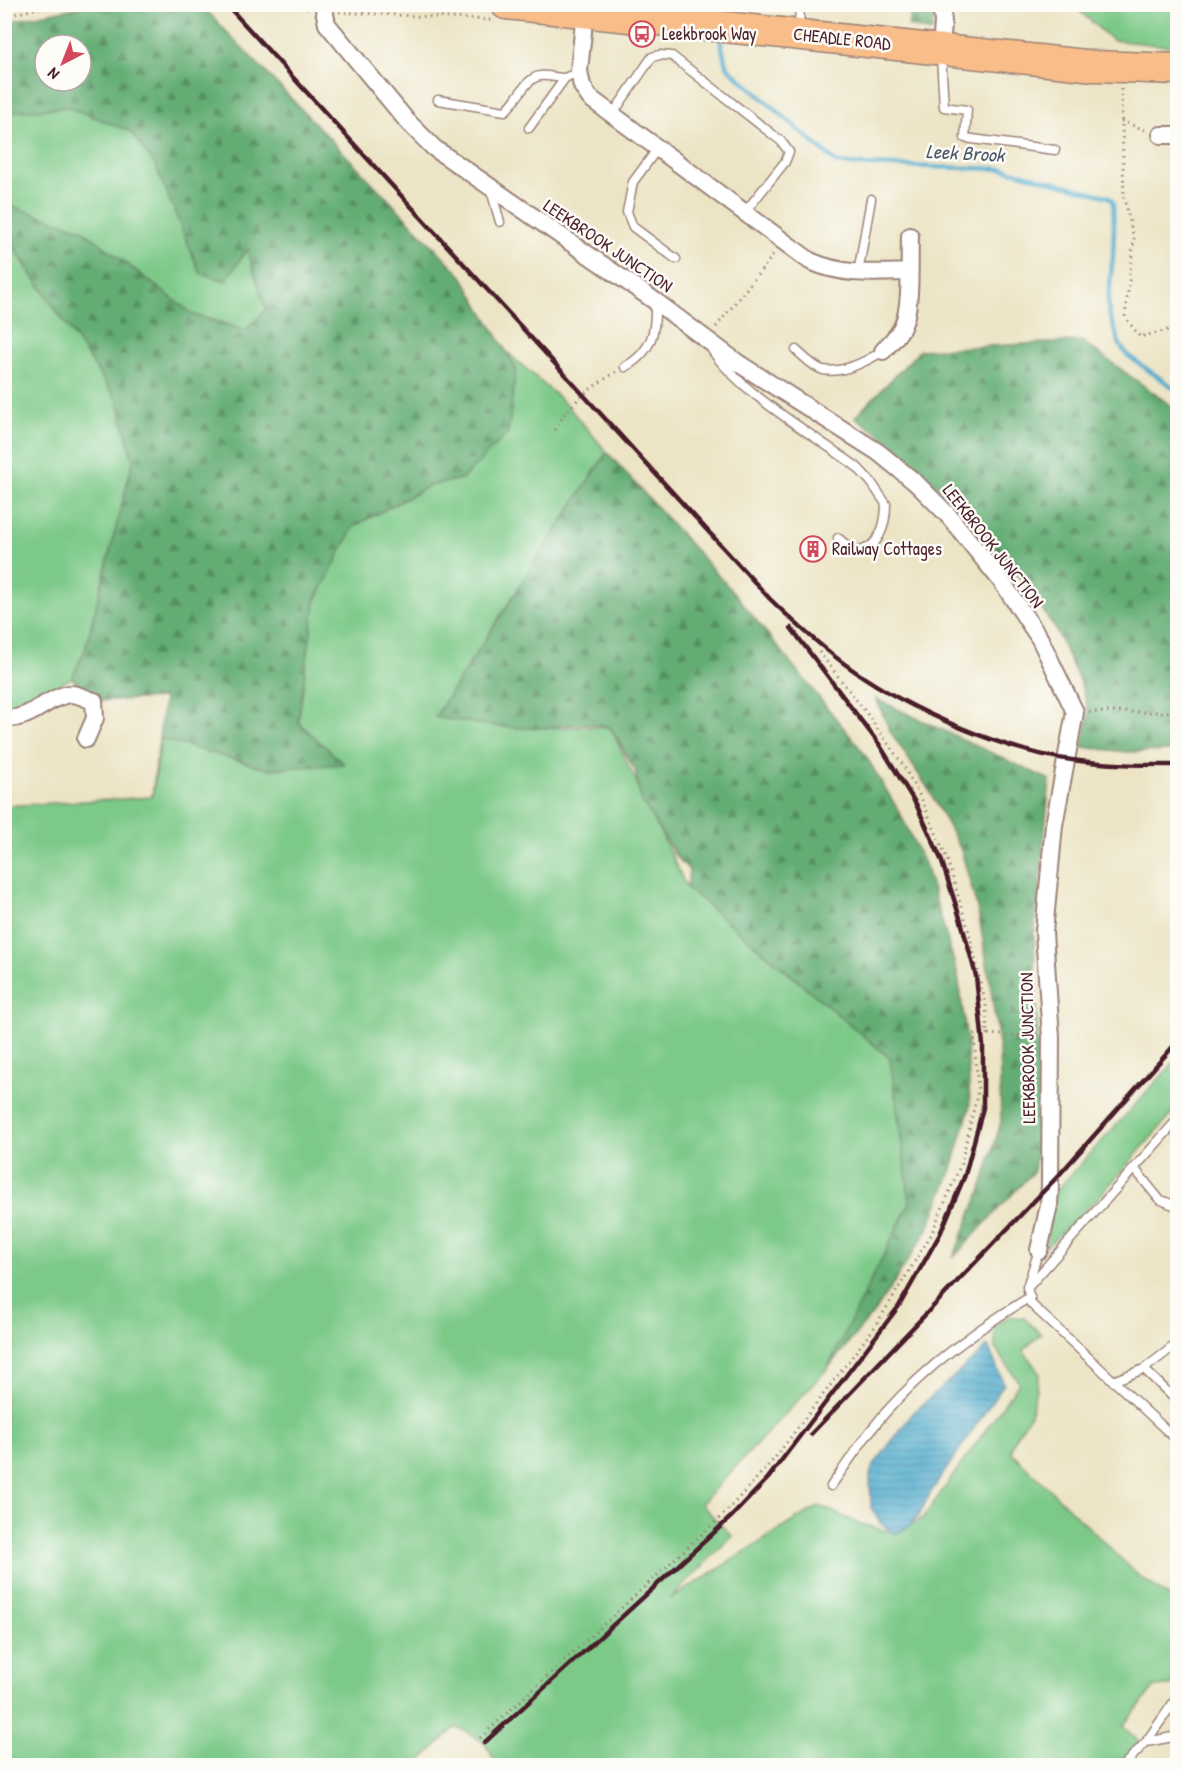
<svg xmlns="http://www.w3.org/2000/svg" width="1182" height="1770" font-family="'Patrick Hand',sans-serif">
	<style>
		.green { fill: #7bc988; stroke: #62745a; stroke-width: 1.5 }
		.forest { fill: url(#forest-firs); stroke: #576650; stroke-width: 1.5; fill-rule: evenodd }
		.water { fill: url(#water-rules); stroke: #4c667c; stroke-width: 1.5 }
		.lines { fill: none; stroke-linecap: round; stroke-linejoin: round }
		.stream { stroke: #4facce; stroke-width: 4.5 }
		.lane-casing { stroke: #9b8278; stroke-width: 11 }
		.street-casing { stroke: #9b8278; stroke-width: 20 }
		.highway-casing { stroke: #9b8278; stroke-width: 33 }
		.path { stroke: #9b8278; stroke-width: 3; stroke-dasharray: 1.5 4.5; stroke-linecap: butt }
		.lane { stroke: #fff; stroke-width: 8 }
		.street { stroke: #fff; stroke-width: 16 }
		.highway { stroke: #f8bd88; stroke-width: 30 }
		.rail { stroke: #4a1f2b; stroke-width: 4.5 }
		.labels { text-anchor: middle; stroke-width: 5; stroke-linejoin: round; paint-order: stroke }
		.poi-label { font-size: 18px; fill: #4a1f2b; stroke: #fdfcf7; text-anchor: start }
		.street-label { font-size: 18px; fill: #4a1f2b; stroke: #fdfcf7 }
		.water-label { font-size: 20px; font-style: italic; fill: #4c576c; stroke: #fdfcf7 }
	</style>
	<defs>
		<pattern id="forest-firs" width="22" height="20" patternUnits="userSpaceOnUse" patternTransform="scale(1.5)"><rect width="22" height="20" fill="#64ad74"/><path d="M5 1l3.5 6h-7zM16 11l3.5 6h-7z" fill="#548c5f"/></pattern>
		<pattern id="water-rules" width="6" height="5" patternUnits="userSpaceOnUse" patternTransform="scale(1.5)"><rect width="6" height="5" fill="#4facce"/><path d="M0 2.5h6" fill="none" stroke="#448ba7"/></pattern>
	</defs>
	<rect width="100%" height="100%" fill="#fdfcf7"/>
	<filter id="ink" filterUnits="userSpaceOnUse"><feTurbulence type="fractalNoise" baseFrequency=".0167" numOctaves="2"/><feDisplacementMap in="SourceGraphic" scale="12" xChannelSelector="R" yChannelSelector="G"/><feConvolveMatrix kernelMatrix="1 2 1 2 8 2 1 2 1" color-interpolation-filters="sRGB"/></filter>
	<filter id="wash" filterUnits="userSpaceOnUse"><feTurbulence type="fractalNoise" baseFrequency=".008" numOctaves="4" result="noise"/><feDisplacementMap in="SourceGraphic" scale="24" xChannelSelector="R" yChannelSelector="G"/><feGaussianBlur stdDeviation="1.35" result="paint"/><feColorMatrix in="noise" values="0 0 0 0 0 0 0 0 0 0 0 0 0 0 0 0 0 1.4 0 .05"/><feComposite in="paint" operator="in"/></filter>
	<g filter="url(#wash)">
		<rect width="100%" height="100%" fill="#ece4c5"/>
		<!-- green -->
		<path class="green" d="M 1073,5 L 1177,5 L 1177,47 L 1112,40 Z
			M 68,107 L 130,131 L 156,166 L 200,273 L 247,248 L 266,310 L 246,330 L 194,315 L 81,229 L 5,204 L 4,118 L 11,112 Z
			M 4,234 L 118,401 L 133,461 L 85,650 L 72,678 L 17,706 L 5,708 Z
			M 506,351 L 565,403 L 607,452 L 435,717 L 518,728 L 610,727 L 687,888 L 890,1058 L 910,1202 L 827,1369 L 701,1504 L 732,1536 L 669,1600 L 798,1518 L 820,1506 L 861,1524 L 896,1533 L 923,1518 L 1019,1383 L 995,1347 L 994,1326 L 1010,1316 L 1024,1318 L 1041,1334 L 1023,1350 L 1040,1374 C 1035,1387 1035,1399 1031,1411 C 1027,1428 1011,1433 1012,1453 L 1140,1577 L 1177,1602 L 1177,1685 L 1155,1687 L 1123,1726 L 1140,1743 L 1116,1765 L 495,1765 C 489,1741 477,1737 456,1727 L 416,1765 L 5,1766 L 5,806 L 152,797 L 161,738 L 268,769 L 343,763 L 298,722 L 315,602 L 354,526 L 429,486 L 463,478 L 516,369 Z
			M 1177,1059 L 1177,1108 L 1098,1198 L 1045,1248 L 1055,1192 Z"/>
		<!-- forest -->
		<path class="forest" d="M 184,4 L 202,6 L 462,276 L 516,368 L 508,433 L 463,478 L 429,486 L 354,526 L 315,602 L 298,722 L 344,764 L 268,769 L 161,739 L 152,797 L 164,698 L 94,701 L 72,678 L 85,650 L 133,461 L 118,401 L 5,234 L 5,204 L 81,229 L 194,315 L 245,330 L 266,310 L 247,249 L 226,281 L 200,273 L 156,166 L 130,131 L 68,107 L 11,112 L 5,118 L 5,22 L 90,5 ZM 45,45 L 81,45 L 81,81 L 45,81 Z
			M 913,5 L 934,5 L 932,32 L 908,26 Z
			M 1082,341 L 1177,410 L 1177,751 L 1127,752 L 1082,747 L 1089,714 L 1081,684 L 1053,625 L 1009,563 L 954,503 L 900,450 L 855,417 L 920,350 Z
			M 607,452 L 735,594 L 864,753 L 900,813 L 926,868 L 958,975 L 967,1040 L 970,1106 L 952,1169 L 927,1231 L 878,1307 L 827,1369 L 910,1202 L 890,1058 L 687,888 L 689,870 L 675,855 L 641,800 L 635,770 L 610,727 C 580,720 549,730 518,728 C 490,727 462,721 435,717 Z
			M 876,699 L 1050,780 L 1034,936 L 1041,1122 L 1034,1171 L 953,1258 L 981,1189 L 1001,1122 L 999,1045 L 989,975 L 978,911 L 961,850 L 929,790 L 890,731 Z"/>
		<!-- water -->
		<path class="water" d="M 988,1346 L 1004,1384 L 931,1492 L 919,1515 L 909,1526 L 896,1534 L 880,1523 L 871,1508 L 870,1474 L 876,1462 L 913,1413 Z"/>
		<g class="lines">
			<!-- stream -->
			<path class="stream" d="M 710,4 L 713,15
				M 720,38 L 725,61 L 729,69 L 837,163 L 861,165 L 1004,169 L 1109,197 L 1113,202 L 1114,228 L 1113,255 L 1108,304 L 1109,314 L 1120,345 L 1127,355 L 1178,391"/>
		</g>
	</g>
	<g filter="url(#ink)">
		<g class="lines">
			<!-- lane casing -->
			<g class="lane-casing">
				<path id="lane" d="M 799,29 L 800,4
					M 941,56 L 944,107 L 967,110 L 965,138 L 1055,150
					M 438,100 L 505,111 C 517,102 525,78 540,76 C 548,75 557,78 565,78
					M 612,115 L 652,57 L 660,55 L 672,56 L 781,141 L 789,152 L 785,162 L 745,212
					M 529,128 L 565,78 L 569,76
					M 658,148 L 633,182 L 627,212 L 633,227 L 676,259
					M 491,190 L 500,222
					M 858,273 L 871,199
					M 712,350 C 740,393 814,435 857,467 L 871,482 L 886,504 C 886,525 879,550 855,552 L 838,538
					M 796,350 C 804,357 813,367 823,370 C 843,374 867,361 883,351
					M 625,367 C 653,351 656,331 655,301
					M 1134,1168 L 1159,1199 L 1178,1207
					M 1039,1250 L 1027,1287 L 1031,1304 L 1178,1441
					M 1030,1285 L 1178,1119
					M 1144,1369 L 1178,1402
					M 1113,1381 L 1144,1369 L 1178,1343
					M 831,1486 C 844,1468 857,1448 871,1430 C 914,1375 970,1333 1030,1297
					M 1146,1742 L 1178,1736
					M 1123,1766 L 1146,1742 L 1178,1696"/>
			</g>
			<!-- street casing -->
			<g class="street-casing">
				<path id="street" d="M 323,4 L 327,24 L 407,121 L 434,148 L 655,301 L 738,363 L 878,452 L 916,483 L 948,515 L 1002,582 L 1040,639 L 1075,712 L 1054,825 L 1044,932 L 1051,1038 L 1050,1185 L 1049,1205 L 1039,1250
					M 941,4 L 943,22 L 941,50
					M 585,12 L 579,71 L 582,86 L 590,98 L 810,261 C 844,276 873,273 908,272
					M 1161,135 L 1178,135
					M 883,351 C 890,343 899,335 903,325 C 912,305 909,260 910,236
					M 4,718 C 30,722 47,696 71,694 C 78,694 87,699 94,701 L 95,718 L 86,739"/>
			</g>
			<!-- highway casing -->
			<g class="highway-casing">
				<path id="highway" d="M 506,4 L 1095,66 L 1178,69"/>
			</g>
			<!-- path -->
			<path class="path" d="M 259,4 L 308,9
				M 339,12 L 491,20
				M 4,17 L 53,4
				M 1121,89 L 1124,198 L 1134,239 L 1125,317 L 1140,337 L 1168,330 L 1178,326
				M 1121,121 L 1148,131
				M 716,327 L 775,253
				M 555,430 C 567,405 592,386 616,372
				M 819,652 L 865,711 L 903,765 L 922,800 L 947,859 L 969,932 L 986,1006 L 987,1034 L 1037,1037
				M 1089,712 L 1178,712
				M 480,1738 L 725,1513 L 774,1459 L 874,1328 L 931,1235 L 961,1164 L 978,1091 L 974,1035 L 987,1034"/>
			<!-- lane -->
			<use href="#lane" class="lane"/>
			<!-- street -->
			<use href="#street" class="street"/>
			<!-- highway -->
			<use href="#highway" class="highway"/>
			<!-- rail -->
			<path class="rail" d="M 226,4 L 770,599 C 796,624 823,649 853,670 C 910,710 1003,751 1072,760 C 1107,765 1142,765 1178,765
				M 811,1434 L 1059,1175 L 1178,1041
				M 768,1478 L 899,1306 L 940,1234 L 965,1175 L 983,1108 L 983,1045 L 976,976 L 961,921 L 941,859 L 916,804 L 879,744 L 791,628
				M 484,1743 L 732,1516 L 773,1473"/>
		</g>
	</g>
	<!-- icons -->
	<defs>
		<g id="bus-ring" transform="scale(1.35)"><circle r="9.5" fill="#fdfcf7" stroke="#d1495b" stroke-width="1.5"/><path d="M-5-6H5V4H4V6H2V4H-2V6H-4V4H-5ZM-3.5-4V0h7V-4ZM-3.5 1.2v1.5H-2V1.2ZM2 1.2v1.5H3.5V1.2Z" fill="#d1495b"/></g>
		<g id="building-ring" transform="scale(1.35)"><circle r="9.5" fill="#fdfcf7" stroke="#d1495b" stroke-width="1.5"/><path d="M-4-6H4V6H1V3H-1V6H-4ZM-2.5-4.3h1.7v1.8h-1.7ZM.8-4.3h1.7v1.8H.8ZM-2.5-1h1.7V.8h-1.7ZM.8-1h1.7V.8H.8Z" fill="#d1495b"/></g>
	</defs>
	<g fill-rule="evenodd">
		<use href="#bus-ring" x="642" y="34"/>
		<use href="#building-ring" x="813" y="549"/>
	</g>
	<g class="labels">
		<!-- poi labels -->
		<g class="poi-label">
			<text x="662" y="40">Leekbrook Way</text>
			<text x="832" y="555">Railway Cottages</text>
		</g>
		<!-- street labels -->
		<g class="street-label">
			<text transform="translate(842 39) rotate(6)" y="6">CHEADLE ROAD</text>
			<text transform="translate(608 246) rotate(34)" y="6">LEEKBROOK JUNCTION</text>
			<text transform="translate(993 546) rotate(52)" y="6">LEEKBROOK JUNCTION</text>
			<text transform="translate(1028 1048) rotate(-91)" y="6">LEEKBROOK JUNCTION</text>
		</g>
		<!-- water labels -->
		<g class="water-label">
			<text transform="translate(965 153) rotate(3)" y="7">Leek Brook</text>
		</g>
	</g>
	<!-- margin -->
	<rect width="1182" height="1770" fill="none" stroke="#fdfcf7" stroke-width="24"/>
	<!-- north arrow -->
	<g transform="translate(63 63) rotate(222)"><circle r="28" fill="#fdfcf7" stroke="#b5a4a5" stroke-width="1.5"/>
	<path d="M0-4.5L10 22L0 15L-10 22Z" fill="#d1495b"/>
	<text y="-9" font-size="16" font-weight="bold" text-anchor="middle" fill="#4a1f2b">N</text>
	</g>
</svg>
